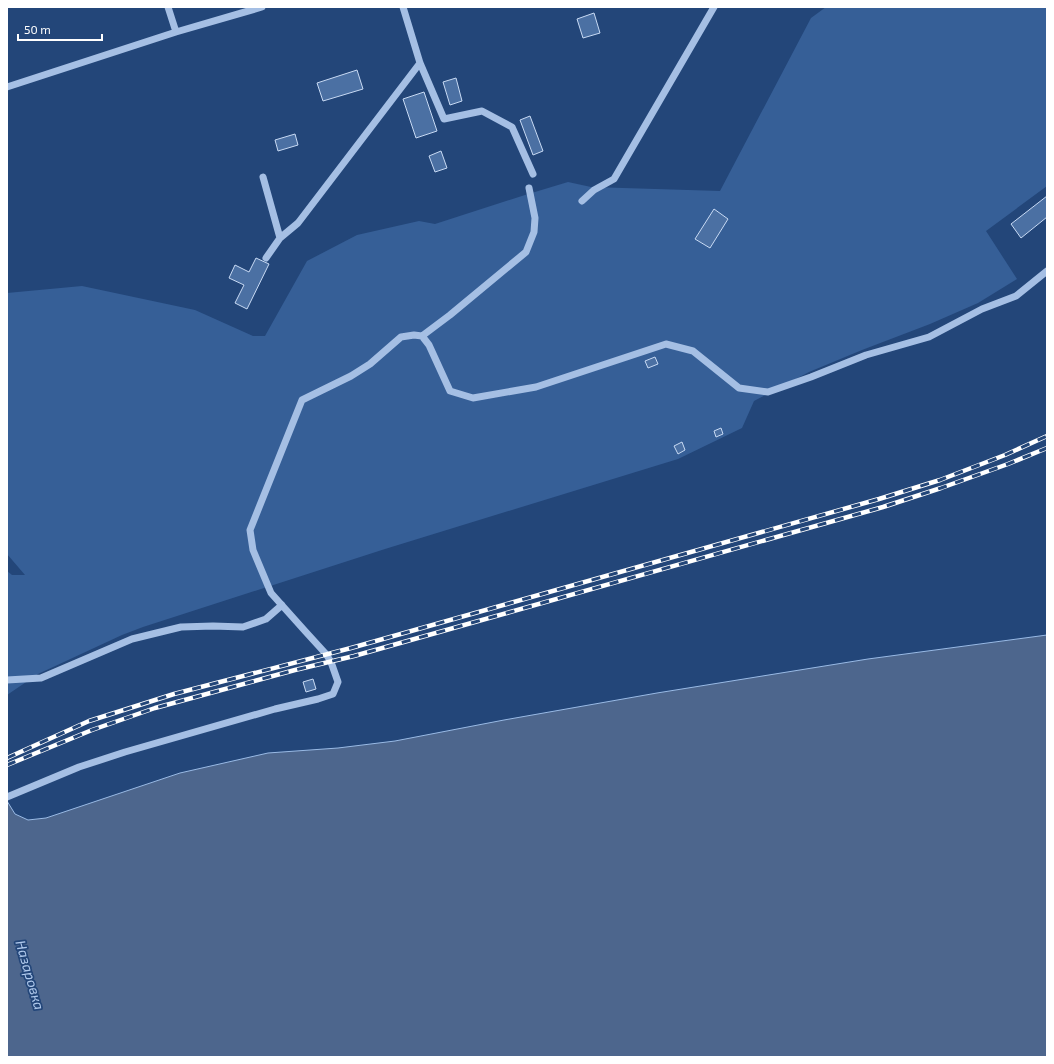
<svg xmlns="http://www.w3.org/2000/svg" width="1054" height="1064" font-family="'Exo 2',sans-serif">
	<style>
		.green { fill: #365f97 }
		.water { fill: #4d668d; stroke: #99bae5 }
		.building { fill: #4b70a3; stroke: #c8daf4 }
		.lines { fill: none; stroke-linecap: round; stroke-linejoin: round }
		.minor { stroke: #a5bfe4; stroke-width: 7 }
		.rail-casing { stroke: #fff; stroke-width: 4.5 }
		.rail { stroke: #234679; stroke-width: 3; stroke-dasharray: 9; stroke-linecap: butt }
		.labels { text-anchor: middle; stroke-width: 3.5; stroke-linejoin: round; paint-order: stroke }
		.water-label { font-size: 14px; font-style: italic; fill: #b0c9ec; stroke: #234679 }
	</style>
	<rect width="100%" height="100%" fill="#234679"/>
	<!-- green -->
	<path class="green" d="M 826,7 L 1047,7 L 1047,186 L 986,231 L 1017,279 L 978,303 L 930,324 L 862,350 L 809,372 L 754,401 L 742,428 L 678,459 L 385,549 L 143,627 L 122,635 L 38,674 L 7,695 L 7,571 L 12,575 L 25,575 L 7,554 L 7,293 L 82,286 L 195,310 L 253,336 L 265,336 L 307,261 L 357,235 L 419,221 L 435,224 L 525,195 L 568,182 L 591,187 L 720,191 L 811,18 Z"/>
	<!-- water -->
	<path class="water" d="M 1047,635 L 1047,1057 L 7,1057 L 7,801 L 15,814 L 28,820 L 46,818 L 180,773 L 268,753 L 338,748 L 395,741 L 504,720 L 657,693 L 868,659 Z"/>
	<!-- building -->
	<path class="building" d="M 594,13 L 600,33 L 583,38 L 577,19 Z
		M 357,70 L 363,89 L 323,101 L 317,83 Z
		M 456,78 L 462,101 L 450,105 L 443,82 Z
		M 424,92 L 437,131 L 416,138 L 403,99 Z
		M 530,116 L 543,151 L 533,155 L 520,120 Z
		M 295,134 L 298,145 L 278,151 L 275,140 Z
		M 441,151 L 447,168 L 435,172 L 429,156 Z
		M 1047,196 L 1047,217 L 1021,238 L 1011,224 Z
		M 714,209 L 728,219 L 710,248 L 695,239 Z
		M 256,258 L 269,264 L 247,309 L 235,303 L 244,285 L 229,278 L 235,265 L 249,272 Z
		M 655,357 L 658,364 L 648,368 L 645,361 Z
		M 721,428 L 723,434 L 716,437 L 714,431 Z
		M 682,442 L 685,450 L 678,454 L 674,446 Z
		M 313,679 L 316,689 L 306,692 L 303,682 Z"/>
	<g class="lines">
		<!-- minor -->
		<path class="minor" d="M 168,7 L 176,32
			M 403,7 L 420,63 L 444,119 L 482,111 L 512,127 L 533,174
			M 7,87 L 176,32 L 262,7
			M 263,177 L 280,238
			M 582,201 L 594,190 L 614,179 L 714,7
			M 266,258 L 280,238 L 298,223 L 420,63
			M 422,336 L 450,315 L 526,252 L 534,232 L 535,218 L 529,188
			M 7,680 L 41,678 L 132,639 L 181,627 L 213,626 L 243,627 L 266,619 L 282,605
			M 7,797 L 79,767 L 125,752 L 275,709 L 318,699 L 333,694 L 338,682 L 331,662 L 326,654 L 305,631 L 271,593 L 253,550 L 250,530 L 302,400 L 351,376 L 370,364 L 401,337 L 414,335 L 422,336 L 429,345 L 450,391 L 473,398 L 536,387 L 666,344 L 693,351 L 739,388 L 768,392 L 811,377 L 866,355 L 929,337 L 982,309 L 1016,296 L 1047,271"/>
		<!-- rail casing -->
		<g class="rail-casing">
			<path id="rail" d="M 7,758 L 89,721 L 174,694 L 351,648 L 879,499 L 940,480 L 1005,455 L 1047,436
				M 7,765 L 92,730 L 155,708 L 295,670 L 354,656 L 883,507 L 941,488 L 1008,464 L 1047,448"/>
		</g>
		<!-- rail -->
		<use href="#rail" class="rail"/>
	</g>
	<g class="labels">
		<!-- water labels -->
		<g class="water-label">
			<text transform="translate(30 975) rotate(74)" y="5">Назаровка</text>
		</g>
	</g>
	<!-- border -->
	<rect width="1054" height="1064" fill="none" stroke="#ffffff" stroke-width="16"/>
	<!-- scale -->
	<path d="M18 34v6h84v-6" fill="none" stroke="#ffffff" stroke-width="2"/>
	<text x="24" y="34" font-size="12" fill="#ffffff" stroke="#234679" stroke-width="3" paint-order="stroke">50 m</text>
</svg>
